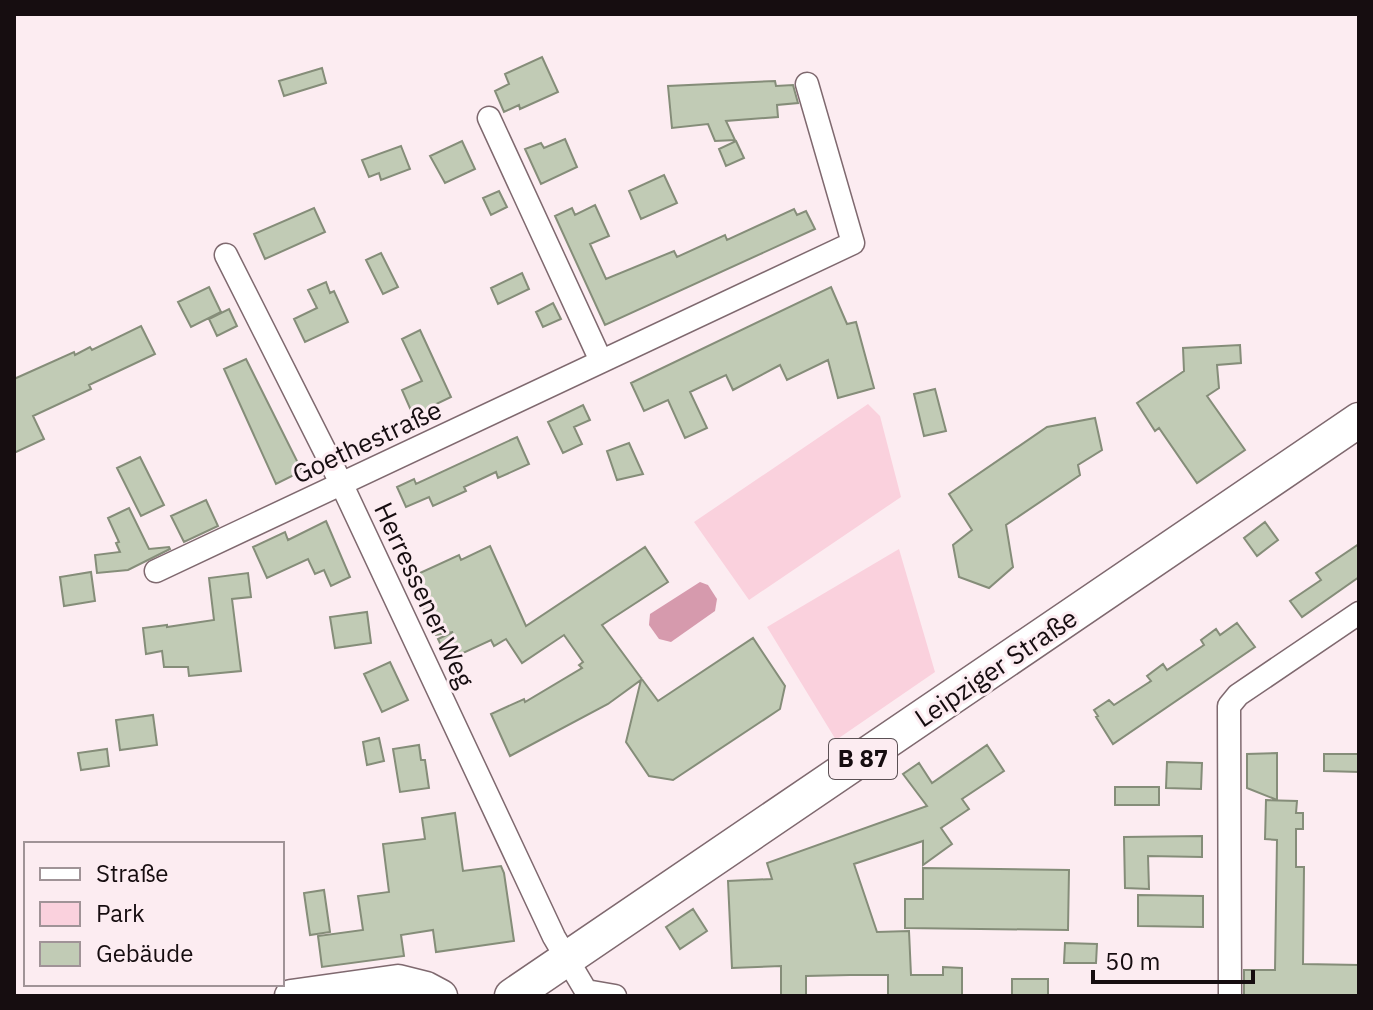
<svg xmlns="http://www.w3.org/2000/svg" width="1373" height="1010" font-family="'IBM Plex Sans',sans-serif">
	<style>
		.green { fill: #fad1dd }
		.water { fill: #d69aad }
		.building { fill: #c1cbb5; stroke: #858d79; stroke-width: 2 }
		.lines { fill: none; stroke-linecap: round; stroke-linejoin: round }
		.street-casing { stroke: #7f696f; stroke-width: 25 }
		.secondary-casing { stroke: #7f696f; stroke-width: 35 }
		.primary-casing { stroke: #7f696f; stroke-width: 37 }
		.street { stroke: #fff; stroke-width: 22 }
		.secondary { stroke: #fff; stroke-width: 32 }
		.primary { stroke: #fff; stroke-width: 34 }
		.labels { text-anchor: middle; stroke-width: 6; stroke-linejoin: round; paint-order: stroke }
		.shield { fill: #fcecf1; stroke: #5b5054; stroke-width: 2 }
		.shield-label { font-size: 24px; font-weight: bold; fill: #160d10 }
		.street-label { font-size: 26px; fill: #160d10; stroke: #fcecf1 }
	</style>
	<rect width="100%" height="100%" fill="#fcecf1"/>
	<!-- green -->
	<path class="green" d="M 868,404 L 880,416 L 901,497 L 749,600 L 694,522 Z
		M 899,549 L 935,672 L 836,740 L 767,627 Z"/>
	<!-- water -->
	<path class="water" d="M 700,582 L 708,585 L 717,599 L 715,611 L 671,642 L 659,639 L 649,625 L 650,614 Z"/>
	<!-- building -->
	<path class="building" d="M 542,57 L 558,92 L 520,109 L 519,105 L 504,112 L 495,91 L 509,84 L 505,74 Z
		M 322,68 L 326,83 L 284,96 L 279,81 Z
		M 775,81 L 776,86 L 793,85 L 798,103 L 777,105 L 778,117 L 726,121 L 735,140 L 715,141 L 708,124 L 672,128 L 668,86 Z
		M 565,139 L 577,167 L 541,184 L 525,149 L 541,143 L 544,148 Z
		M 462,141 L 475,169 L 445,183 L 430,156 Z
		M 736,141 L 744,158 L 726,166 L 719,149 Z
		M 401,146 L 410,169 L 381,180 L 379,173 L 369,177 L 362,160 Z
		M 664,175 L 677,203 L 641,219 L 629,191 Z
		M 499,191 L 507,207 L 491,215 L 483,198 Z
		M 595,205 L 609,236 L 590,244 L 606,279 L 674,251 L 677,257 L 725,235 L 727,240 L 794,209 L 797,215 L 806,211 L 815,229 L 605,325 L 555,216 L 572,208 L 575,215 Z
		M 314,208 L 325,232 L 265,259 L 254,234 Z
		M 381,253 L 398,287 L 383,294 L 366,260 Z
		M 522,273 L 529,289 L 498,304 L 491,288 Z
		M 326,282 L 330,293 L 334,291 L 348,322 L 305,342 L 294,319 L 317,308 L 308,290 Z
		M 209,287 L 221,312 L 191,327 L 178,302 Z
		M 831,287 L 847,324 L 856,322 L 874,388 L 838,398 L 828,360 L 787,380 L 780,365 L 733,390 L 726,375 L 690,392 L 707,428 L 685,438 L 668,400 L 644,411 L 631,383 Z
		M 553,303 L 561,319 L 543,327 L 536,312 Z
		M 229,309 L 237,326 L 217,336 L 209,319 Z
		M 141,326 L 155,354 L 89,385 L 91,389 L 33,416 L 44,439 L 14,453 L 14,379 L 74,352 L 75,355 L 90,347 L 92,350 Z
		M 420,330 L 451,397 L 432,406 L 433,410 L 418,417 L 416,413 L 413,415 L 402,390 L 422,381 L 402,339 Z
		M 1240,345 L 1241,363 L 1217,365 L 1219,388 L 1207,396 L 1245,450 L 1197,483 L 1159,428 L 1155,431 L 1137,403 L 1184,371 L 1183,348 Z
		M 246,359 L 302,471 L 276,484 L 224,369 Z
		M 935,389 L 946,431 L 924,436 L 914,394 Z
		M 583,405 L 590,420 L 574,427 L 582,444 L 563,453 L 548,422 Z
		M 1095,418 L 1102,450 L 1078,465 L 1080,475 L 1006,525 L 1013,567 L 989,588 L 959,577 L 953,545 L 972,530 L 949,494 L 1047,427 Z
		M 517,437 L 529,464 L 498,478 L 496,472 L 464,487 L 466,491 L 433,506 L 429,497 L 406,507 L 397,487 L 414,479 L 416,484 Z
		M 629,443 L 643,474 L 617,480 L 607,451 Z
		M 140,457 L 164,505 L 141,516 L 117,468 Z
		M 206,500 L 218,526 L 184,542 L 171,516 Z
		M 129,508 L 149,549 L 169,547 L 170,549 L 128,570 L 97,573 L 95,555 L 120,552 L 116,543 L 119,542 L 108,518 Z
		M 326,521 L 350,577 L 331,586 L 324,570 L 315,574 L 308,559 L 267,578 L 253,547 L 285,532 L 288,540 Z
		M 1265,522 L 1278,540 L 1257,556 L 1244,538 Z
		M 1359,544 L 1359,577 L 1302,617 L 1290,601 L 1321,580 L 1316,573 Z
		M 490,546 L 526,626 L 645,547 L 668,582 L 602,625 L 658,701 L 753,638 L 785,686 L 780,709 L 673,780 L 649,776 L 626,742 L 641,680 L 608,704 L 510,756 L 491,714 L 524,699 L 525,702 L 582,668 L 579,665 L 583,662 L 564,635 L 522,663 L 506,639 L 494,646 L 491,640 L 448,660 L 438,639 L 453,632 L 436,635 L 409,578 L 459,555 L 461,560 Z
		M 91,572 L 95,601 L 64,606 L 60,577 Z
		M 248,573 L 251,597 L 232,599 L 241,671 L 189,676 L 188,667 L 164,667 L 162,651 L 146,654 L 143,628 L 167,625 L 167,627 L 214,620 L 209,578 Z
		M 367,612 L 371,643 L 335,648 L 330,617 Z
		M 1237,623 L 1255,647 L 1113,744 L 1096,717 L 1098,716 L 1094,710 L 1109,700 L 1114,705 L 1151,681 L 1147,676 L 1163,664 L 1167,670 L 1204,645 L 1201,640 L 1216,629 L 1220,635 Z
		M 390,662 L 408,700 L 382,712 L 364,674 Z
		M 153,715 L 157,745 L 120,750 L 116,720 Z
		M 379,738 L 384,761 L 367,765 L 363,742 Z
		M 419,745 L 421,760 L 425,760 L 429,788 L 400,792 L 393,749 Z
		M 987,745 L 1004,771 L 962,799 L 969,809 L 941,828 L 952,844 L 923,865 L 923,841 L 854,864 L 877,932 L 909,931 L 911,975 L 943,975 L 943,967 L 962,968 L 962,996 L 888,996 L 888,975 L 850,975 L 806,976 L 806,996 L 781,996 L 781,966 L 732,968 L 728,881 L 772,879 L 767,863 L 927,806 L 903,774 L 919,763 L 932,783 Z
		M 107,749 L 109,766 L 81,770 L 78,753 Z
		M 1277,753 L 1277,800 L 1247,788 L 1247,754 Z
		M 1324,754 L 1359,754 L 1359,772 L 1324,771 Z
		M 1167,762 L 1202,763 L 1201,789 L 1166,788 Z
		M 1115,787 L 1159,787 L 1159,805 L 1115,805 Z
		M 1266,800 L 1297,801 L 1296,813 L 1303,813 L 1303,829 L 1296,829 L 1296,867 L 1304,867 L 1303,964 L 1359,965 L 1359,996 L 1244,996 L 1244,970 L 1275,970 L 1277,840 L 1265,839 Z
		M 455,813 L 463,871 L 501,866 L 504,873 L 514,941 L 436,952 L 433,930 L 401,935 L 404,956 L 322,967 L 318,936 L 363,930 L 358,896 L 389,892 L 383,844 L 425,839 L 422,818 Z
		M 1202,836 L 1202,857 L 1148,856 L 1149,889 L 1125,888 L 1124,837 Z
		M 923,868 L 1069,870 L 1068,930 L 905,928 L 905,899 L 923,899 Z
		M 324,890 L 330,932 L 310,935 L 304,893 Z
		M 1138,895 L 1203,896 L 1203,927 L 1138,926 Z
		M 693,909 L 707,931 L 680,949 L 666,927 Z
		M 1065,943 L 1097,944 L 1096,963 L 1064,963 Z
		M 1012,979 L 1048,979 L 1048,996 L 1012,996 Z"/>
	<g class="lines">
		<!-- street casing -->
		<g class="street-casing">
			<path id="street" d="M 489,118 L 601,361
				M 226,255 L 342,485 L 554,937 L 586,991 L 615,996
				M 156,571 L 853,243 L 807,84
				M 1230,996 L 1229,706 L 1238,695 L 1359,613"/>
		</g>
		<!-- secondary casing -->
		<g class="secondary-casing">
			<path id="secondary" d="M 291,996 L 398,981 L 426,988 L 441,996"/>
		</g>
		<!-- primary casing -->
		<g class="primary-casing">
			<path id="primary" d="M 512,996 L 1359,420"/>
		</g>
		<!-- street -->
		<use href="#street" class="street"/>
		<!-- secondary -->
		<use href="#secondary" class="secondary"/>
		<!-- primary -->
		<use href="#primary" class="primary"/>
	</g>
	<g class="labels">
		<!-- shield labels -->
		<rect class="shield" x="829" y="739" width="68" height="40" rx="6"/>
		<g class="shield-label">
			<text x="863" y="767">B 87</text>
		</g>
		<!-- street labels -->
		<g class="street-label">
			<text transform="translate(367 442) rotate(-25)" y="9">Goethestraße</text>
			<text transform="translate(424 595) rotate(65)" y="9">Herressener Weg</text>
			<text transform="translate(996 668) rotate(-34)" y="9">Leipziger Straße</text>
		</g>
	</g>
	<!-- border -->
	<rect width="1373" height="1010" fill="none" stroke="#160d10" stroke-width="32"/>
	<!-- legend -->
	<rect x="24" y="842" width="260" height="144" fill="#fcecf1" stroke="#a09397" stroke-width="2"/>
	<rect x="40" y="868" width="40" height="12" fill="#ffffff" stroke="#a09397" stroke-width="2"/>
	<text x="96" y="882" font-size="24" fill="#160d10">Straße</text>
	<rect x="40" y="902" width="40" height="24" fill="#fad1dd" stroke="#a09397" stroke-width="2"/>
	<text x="96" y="922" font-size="24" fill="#160d10">Park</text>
	<rect x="40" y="942" width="40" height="24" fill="#c1cbb5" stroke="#a09397" stroke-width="2"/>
	<text x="96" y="962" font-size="24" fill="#160d10">Gebäude</text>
	<!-- scale -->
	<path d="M1093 970v12h160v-12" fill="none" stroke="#160d10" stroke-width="4"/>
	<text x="1105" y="970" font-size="24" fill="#160d10" stroke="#fcecf1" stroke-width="6" paint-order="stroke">50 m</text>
</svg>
